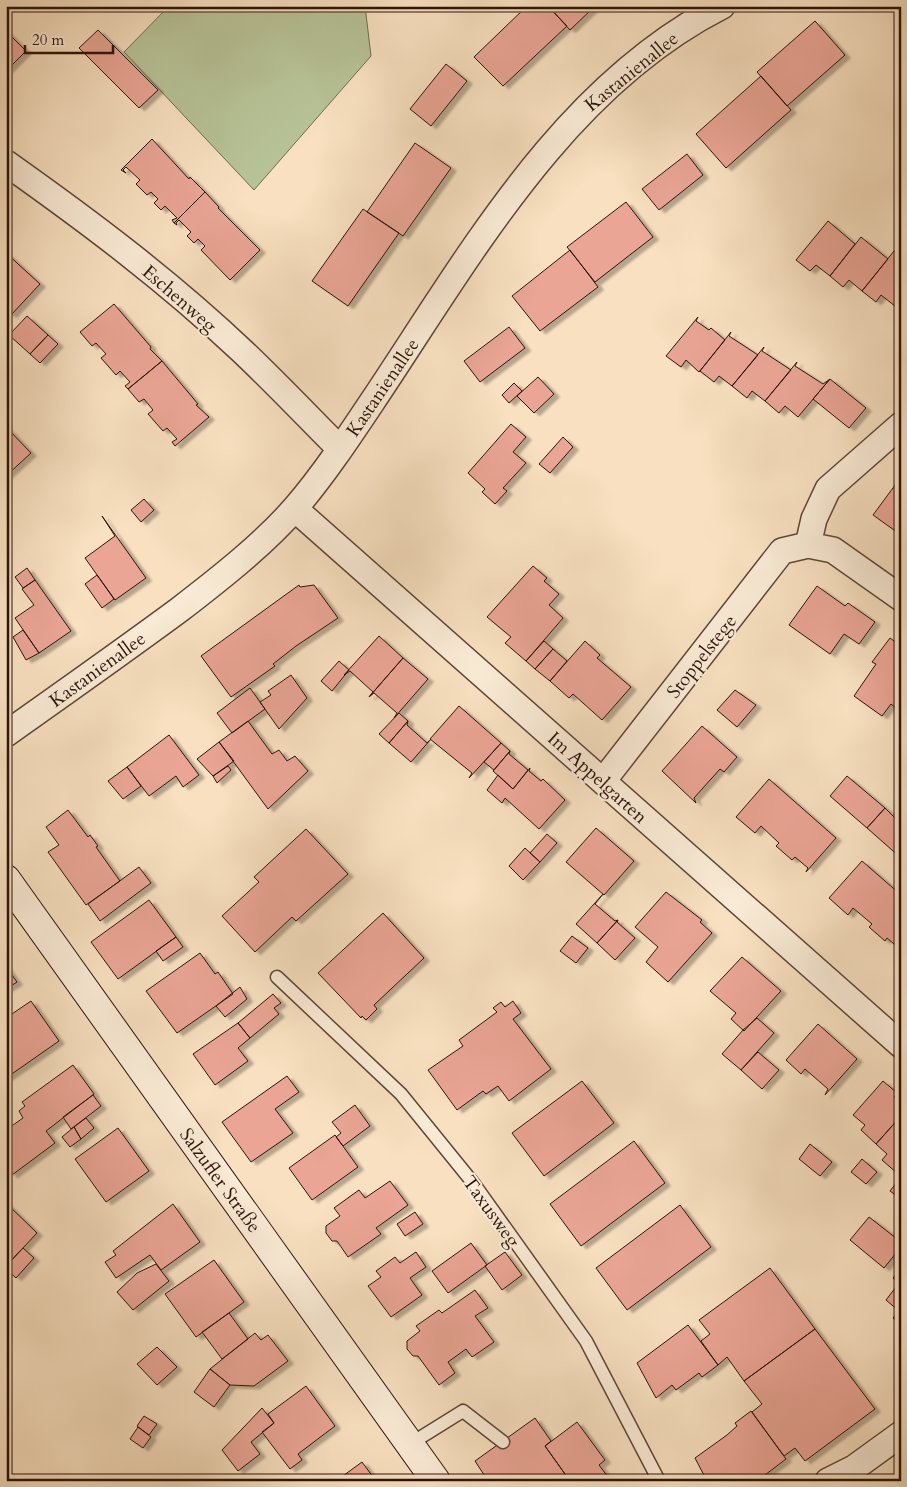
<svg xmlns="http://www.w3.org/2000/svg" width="907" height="1487" font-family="Cardo,serif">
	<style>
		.green { fill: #b7c397; stroke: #716c51 }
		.building { fill: #eaa595; stroke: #2b140b; filter: url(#shadow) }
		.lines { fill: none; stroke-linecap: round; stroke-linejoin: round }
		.lane-casing { stroke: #5e4738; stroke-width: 15 }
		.street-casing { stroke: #5e4738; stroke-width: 28 }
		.secondary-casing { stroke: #2b140b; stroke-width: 30 }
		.lane { stroke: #faebd6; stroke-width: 12 }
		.street { stroke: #faebd6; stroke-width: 25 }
		.secondary { stroke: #faebd6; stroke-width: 28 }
		.labels { text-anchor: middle; stroke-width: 4; stroke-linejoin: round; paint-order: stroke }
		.street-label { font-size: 19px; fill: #2b140b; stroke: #faebd6 }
	</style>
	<defs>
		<filter id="shadow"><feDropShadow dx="5.5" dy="3" stdDeviation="1" flood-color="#0004"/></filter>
	</defs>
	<rect width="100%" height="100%" fill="#f8e0c0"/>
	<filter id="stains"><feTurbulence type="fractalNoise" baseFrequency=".004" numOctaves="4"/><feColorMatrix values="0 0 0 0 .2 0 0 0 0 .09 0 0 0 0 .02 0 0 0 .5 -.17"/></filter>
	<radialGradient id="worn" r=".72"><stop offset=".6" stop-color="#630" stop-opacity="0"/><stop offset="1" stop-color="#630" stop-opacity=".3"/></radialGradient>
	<!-- green -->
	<path class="green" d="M 169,6 L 365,6 L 371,56 L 254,190 L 124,52 Z"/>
	<!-- building -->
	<path class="building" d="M 527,6 L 548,6 L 567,26 L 503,86 L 474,57 Z
		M 548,6 L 595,6 L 570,30 Z
		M 815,21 L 845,55 L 787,106 L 757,72 Z
		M 98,30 L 158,90 L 139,108 L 79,48 Z
		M 6,31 L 26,51 L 6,71 Z
		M 446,64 L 467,81 L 431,126 L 410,109 Z
		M 761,76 L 791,110 L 726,168 L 696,134 Z
		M 152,139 L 189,179 L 190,177 L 205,192 L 174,223 L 172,220 L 177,218 L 165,206 L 161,210 L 154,203 L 158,199 L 151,192 L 147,195 L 136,184 L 140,180 L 126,167 L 123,170 L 126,173 L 121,170 Z
		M 415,143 L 451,168 L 403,236 L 367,212 Z
		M 687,154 L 703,175 L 659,210 L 642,189 Z
		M 205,192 L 219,207 L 218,208 L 260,250 L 230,280 L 201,250 L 205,246 L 198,239 L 194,243 L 187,236 L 191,232 L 179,220 L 176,223 L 177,225 L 174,223 Z
		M 626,202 L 653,237 L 595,282 L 567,247 Z
		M 363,209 L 399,233 L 348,306 L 312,281 Z
		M 828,221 L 855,244 L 830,276 L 816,265 L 810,271 L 796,260 Z
		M 861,237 L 888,259 L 862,291 L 849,280 L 843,287 L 830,276 Z
		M 570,250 L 598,287 L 540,331 L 512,296 Z
		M 894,251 L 901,258 L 901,299 L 895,306 L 881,295 L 876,302 L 862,291 Z
		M 6,253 L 40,284 L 11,315 L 8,312 L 6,314 Z
		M 114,304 L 151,347 L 150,349 L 162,361 L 128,389 L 125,386 L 130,382 L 120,371 L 116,375 L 101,358 L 106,354 L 96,343 L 92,346 L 80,332 Z
		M 27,316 L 48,335 L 30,354 L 9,335 Z
		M 698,317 L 696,321 L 709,330 L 711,328 L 725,340 L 699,372 L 686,360 L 681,367 L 666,356 Z
		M 509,327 L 525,348 L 480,382 L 464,361 Z
		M 731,332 L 729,336 L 758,355 L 732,386 L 719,376 L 714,382 L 700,371 Z
		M 48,335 L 58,344 L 40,363 L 30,354 Z
		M 764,347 L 762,351 L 791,370 L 765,401 L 752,391 L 747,398 L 732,386 Z
		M 162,361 L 198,404 L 196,405 L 209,417 L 175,446 L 172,442 L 177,439 L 167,428 L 163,431 L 148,414 L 153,410 L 144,399 L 139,402 L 128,389 Z
		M 797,362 L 795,366 L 823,384 L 830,379 L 798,417 L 785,406 L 779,413 L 765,401 Z
		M 538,377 L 554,394 L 534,413 L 517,396 Z
		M 830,379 L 866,408 L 849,428 L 813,399 Z
		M 514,383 L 522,391 L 509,403 L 502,395 Z
		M 511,424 L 526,437 L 513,452 L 526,463 L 503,488 L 507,491 L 495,504 L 482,492 L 485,489 L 468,473 Z
		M 6,427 L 31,453 L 6,476 Z
		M 563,437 L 573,447 L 550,473 L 539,464 Z
		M 901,477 L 901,535 L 873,515 Z
		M 144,499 L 154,510 L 141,522 L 131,510 Z
		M 102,516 L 146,578 L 115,600 L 85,558 L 115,536 Z
		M 533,566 L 547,578 L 544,581 L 559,594 L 549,605 L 563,618 L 526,661 L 505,643 L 511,637 L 487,617 Z
		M 27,568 L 35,580 L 23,588 L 15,577 Z
		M 97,575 L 114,599 L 102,608 L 85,584 Z
		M 35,580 L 71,631 L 39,653 L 15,618 L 34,605 L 22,589 Z
		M 299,585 L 300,587 L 314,585 L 338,618 L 296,646 L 273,664 L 275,666 L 231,697 L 201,656 Z
		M 817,586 L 845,606 L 848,603 L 875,622 L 859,644 L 844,634 L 830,654 L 789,625 Z
		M 23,630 L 39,653 L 26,660 L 13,637 Z
		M 379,636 L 403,658 L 369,697 L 373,692 L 350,671 L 344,675 Z
		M 890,638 L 901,646 L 901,712 L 891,704 L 882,716 L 854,696 L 876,664 L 872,662 Z
		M 544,641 L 553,649 L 535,669 L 526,661 Z
		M 585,641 L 600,655 L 597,658 L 631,687 L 602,720 L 573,694 L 569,698 L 550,681 Z
		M 553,649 L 567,661 L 550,681 L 535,669 Z
		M 403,658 L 428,679 L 394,718 L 397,713 L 374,693 L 369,697 Z
		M 339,661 L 349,670 L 332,691 L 321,681 Z
		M 291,675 L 307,698 L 279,729 L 260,702 L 271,695 L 268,691 Z
		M 250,688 L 265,709 L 232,733 L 217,713 Z
		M 735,690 L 756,705 L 737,727 L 717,710 Z
		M 459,706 L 501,743 L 469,778 L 472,773 L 430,739 Z
		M 399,713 L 408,721 L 389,743 L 379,734 Z
		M 248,721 L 272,754 L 279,750 L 287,761 L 295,756 L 308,771 L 268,809 L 219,742 Z
		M 408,721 L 407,725 L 427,743 L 431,739 L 411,762 L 389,743 Z
		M 702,726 L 737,757 L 724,772 L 720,769 L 694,798 L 696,803 L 662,771 Z
		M 169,735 L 199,775 L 183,787 L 176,776 L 149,796 L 127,767 Z
		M 219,742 L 234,761 L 213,776 L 197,759 Z
		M 501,743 L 510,751 L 494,770 L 484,762 Z
		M 510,751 L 509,754 L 528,770 L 513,789 L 493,771 Z
		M 228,766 L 231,770 L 217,783 L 213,776 Z
		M 127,767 L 141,786 L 123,799 L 108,781 Z
		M 530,768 L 529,771 L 541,781 L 543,779 L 565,800 L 539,829 L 505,798 L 502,803 L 487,790 L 498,775 L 513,789 Z
		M 847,776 L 885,808 L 867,828 L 830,796 Z
		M 769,779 L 836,838 L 806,872 L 808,868 L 795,857 L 792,860 L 776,846 L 779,843 L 761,826 L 755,833 L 736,817 Z
		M 885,808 L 901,824 L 901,858 L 867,828 Z
		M 68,810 L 88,837 L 90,835 L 98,846 L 96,847 L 120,881 L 86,905 L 48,852 L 59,845 L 46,827 Z
		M 596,828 L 634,861 L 604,895 L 566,862 Z
		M 306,829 L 348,874 L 296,921 L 292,917 L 255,952 L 222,916 L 259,882 L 254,877 Z
		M 547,834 L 557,843 L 540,862 L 530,853 Z
		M 525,848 L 540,862 L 523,880 L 509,866 Z
		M 862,861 L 901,895 L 901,951 L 898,954 L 900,949 L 887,938 L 885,941 L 869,927 L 872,924 L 853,908 L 848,915 L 829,898 Z
		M 139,867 L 151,883 L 100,921 L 88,904 Z
		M 666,892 L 702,920 L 700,922 L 712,933 L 668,982 L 646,962 L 658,947 L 635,927 Z
		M 603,894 L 595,904 L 615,921 L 618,920 L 597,943 L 576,924 Z
		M 149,900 L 176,937 L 118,979 L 91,942 Z
		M 383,913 L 424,958 L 374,1005 L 377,1009 L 366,1020 L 362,1016 L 361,1018 L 318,973 Z
		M 618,920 L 617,922 L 635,938 L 615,960 L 597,943 Z
		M 572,936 L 588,948 L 576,963 L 560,951 Z
		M 176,937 L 183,947 L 163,961 L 156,951 Z
		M 200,953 L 215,974 L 218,972 L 233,994 L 177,1033 L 146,991 Z
		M 742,957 L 781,991 L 744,1031 L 731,1019 L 736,1013 L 710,991 Z
		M 6,967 L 17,982 L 6,989 Z
		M 240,987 L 247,999 L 225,1017 L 216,1006 Z
		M 273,994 L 281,1003 L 274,1008 L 279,1014 L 250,1038 L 238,1023 Z
		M 31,1001 L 59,1041 L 6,1078 L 6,1018 Z
		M 513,1001 L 521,1013 L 513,1019 L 551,1069 L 509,1101 L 498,1086 L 486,1094 L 483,1091 L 457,1110 L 428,1070 L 463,1046 L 459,1040 L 497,1012 L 493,1008 L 501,1002 L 505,1007 Z
		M 757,1018 L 774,1033 L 741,1070 L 722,1054 L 743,1030 Z
		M 238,1023 L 250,1038 L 238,1048 L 248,1061 L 215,1085 L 193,1054 Z
		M 818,1024 L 857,1059 L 825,1095 L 828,1089 L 805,1069 L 801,1074 L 786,1060 Z
		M 758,1052 L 779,1070 L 762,1089 L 741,1070 Z
		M 73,1065 L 94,1094 L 46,1131 L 55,1143 L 12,1175 L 6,1168 L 6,1130 L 23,1118 L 19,1111 L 25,1106 L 22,1102 Z
		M 287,1076 L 299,1092 L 275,1109 L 293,1133 L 251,1162 L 222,1122 Z
		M 582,1081 L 614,1123 L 544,1176 L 512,1133 Z
		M 883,1081 L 897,1093 L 894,1097 L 901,1103 L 901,1116 L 876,1144 L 861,1130 L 865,1125 L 853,1115 Z
		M 93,1095 L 101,1106 L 71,1129 L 63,1117 Z
		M 355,1105 L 370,1126 L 343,1146 L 336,1137 L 341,1133 L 332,1122 Z
		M 901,1116 L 901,1170 L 898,1174 L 882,1160 L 887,1154 L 876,1144 Z
		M 86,1118 L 94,1128 L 81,1139 L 74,1127 Z
		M 74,1127 L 81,1139 L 70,1147 L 62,1137 Z
		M 118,1128 L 149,1171 L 106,1202 L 75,1159 Z
		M 335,1135 L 358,1167 L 312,1200 L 289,1168 Z
		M 634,1141 L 665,1183 L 581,1246 L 550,1204 Z
		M 810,1144 L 832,1162 L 820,1176 L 799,1159 Z
		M 862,1159 L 877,1172 L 866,1184 L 851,1172 Z
		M 901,1177 L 901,1199 L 890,1191 Z
		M 390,1181 L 408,1205 L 376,1228 L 381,1234 L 348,1257 L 337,1241 L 332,1241 L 326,1233 L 326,1226 L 340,1216 L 334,1208 L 359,1190 L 365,1198 Z
		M 6,1203 L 37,1233 L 6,1266 Z
		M 173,1204 L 200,1242 L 161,1270 L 150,1255 L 116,1278 L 105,1262 L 116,1255 L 113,1251 Z
		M 680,1205 L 711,1247 L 627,1310 L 596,1268 Z
		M 415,1212 L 423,1224 L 405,1236 L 397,1224 Z
		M 869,1217 L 901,1242 L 901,1247 L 884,1268 L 850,1240 Z
		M 471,1243 L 487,1265 L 448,1293 L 432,1271 Z
		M 23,1248 L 34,1258 L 16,1278 L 6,1269 L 6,1266 Z
		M 416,1252 L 426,1267 L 410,1278 L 422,1295 L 391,1317 L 368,1286 L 381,1277 L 376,1271 L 395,1257 L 400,1263 Z
		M 505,1252 L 522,1275 L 502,1290 L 485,1266 Z
		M 214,1260 L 244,1302 L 196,1337 L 165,1294 Z
		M 156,1264 L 169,1281 L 133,1310 L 117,1292 L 137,1273 Z
		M 770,1268 L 815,1329 L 744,1381 L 727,1357 L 718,1365 L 701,1341 L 710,1334 L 699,1320 Z
		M 901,1269 L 901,1324 L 893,1318 L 899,1311 L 886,1300 L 899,1283 L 893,1278 Z
		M 475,1290 L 488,1308 L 475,1316 L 494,1342 L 472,1357 L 466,1349 L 448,1362 L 455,1373 L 439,1385 L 418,1356 L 413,1356 L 407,1349 L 407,1341 L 420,1331 L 416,1326 L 439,1310 L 442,1313 Z
		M 229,1313 L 248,1339 L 222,1359 L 202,1332 Z
		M 688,1325 L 718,1365 L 702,1377 L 699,1373 L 676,1390 L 672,1385 L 656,1398 L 637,1363 Z
		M 815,1329 L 875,1409 L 805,1461 L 795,1448 L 784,1456 L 752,1412 L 762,1404 L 744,1381 Z
		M 255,1333 L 261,1340 L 268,1335 L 288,1361 L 254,1386 L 230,1385 L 210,1369 Z
		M 157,1347 L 177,1367 L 157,1385 L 137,1364 Z
		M 210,1369 L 230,1385 L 214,1407 L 194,1392 Z
		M 306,1386 L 335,1426 L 298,1454 L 302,1460 L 290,1469 L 262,1432 L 274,1423 L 268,1414 Z
		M 262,1408 L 274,1423 L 251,1442 L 260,1454 L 238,1471 L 222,1450 Z
		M 751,1411 L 786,1459 L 757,1481 L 752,1476 L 745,1481 L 707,1481 L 695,1458 L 727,1435 L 737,1426 L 735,1423 Z
		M 144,1416 L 157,1424 L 149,1435 L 137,1426 Z
		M 535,1418 L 551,1441 L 545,1446 L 570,1481 L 488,1481 L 475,1461 Z
		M 577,1422 L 605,1460 L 599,1465 L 611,1481 L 570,1481 L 545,1446 Z
		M 138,1427 L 151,1437 L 143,1448 L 130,1439 Z
		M 362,1462 L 376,1481 L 336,1481 Z"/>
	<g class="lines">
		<!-- lane casing -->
		<g class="lane-casing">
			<path id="lane" d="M 277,977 L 401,1094 L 474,1184 L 586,1341 L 659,1481
				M 410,1444 L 463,1411 L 503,1442"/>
		</g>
		<!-- street casing -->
		<g class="street-casing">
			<path id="street" d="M 6,163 C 88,221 168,281 241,350 C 275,382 307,416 340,449
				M 295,509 L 901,1045
				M 808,545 L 814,519 L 828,489 L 901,425
				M 6,734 C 64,693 122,652 179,610 C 218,580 264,544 296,507 C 324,474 348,438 372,402 C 468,259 562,87 722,6
				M 603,781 L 782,551 L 808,545 L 833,550 L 901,598
				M 828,1481 L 854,1468 L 901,1434"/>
		</g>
		<!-- secondary casing -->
		<g class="secondary-casing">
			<path id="secondary" d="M 6,879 L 436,1481"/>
		</g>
		<!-- lane -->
		<use href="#lane" class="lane"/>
		<!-- street -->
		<use href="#street" class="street"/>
		<!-- secondary -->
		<use href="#secondary" class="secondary"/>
	</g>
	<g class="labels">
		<!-- street labels -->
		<g class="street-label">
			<text transform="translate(631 71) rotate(-39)" y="7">Kastanienallee</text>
			<text transform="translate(180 298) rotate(41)" y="7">Eschenweg</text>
			<text transform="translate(382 387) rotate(-56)" y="7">Kastanienallee</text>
			<text transform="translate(701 656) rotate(-52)" y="7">Stoppelstege</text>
			<text transform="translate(97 669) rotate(-36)" y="7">Kastanienallee</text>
			<text transform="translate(598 777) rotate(42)" y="7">Im Appelgarten</text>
			<text transform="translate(221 1180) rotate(54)" y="7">Salzufler Straße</text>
			<text transform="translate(492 1211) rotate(54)" y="7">Taxusweg</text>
		</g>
	</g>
	<!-- margin -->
	<rect width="907" height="1487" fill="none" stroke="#f8e0c0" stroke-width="25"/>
	<rect x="8" y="8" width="892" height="1472" fill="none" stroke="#2b140b" stroke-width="2.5"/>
	<rect x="12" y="12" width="882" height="1462" fill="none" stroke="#2b140b"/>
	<!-- scale -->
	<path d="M25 45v8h88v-8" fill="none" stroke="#2b140b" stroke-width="2.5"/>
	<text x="32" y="45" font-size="15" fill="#2b140b" stroke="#faebd6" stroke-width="4" paint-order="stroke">20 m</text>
	<rect width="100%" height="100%" filter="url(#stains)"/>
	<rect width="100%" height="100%" fill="url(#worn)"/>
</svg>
